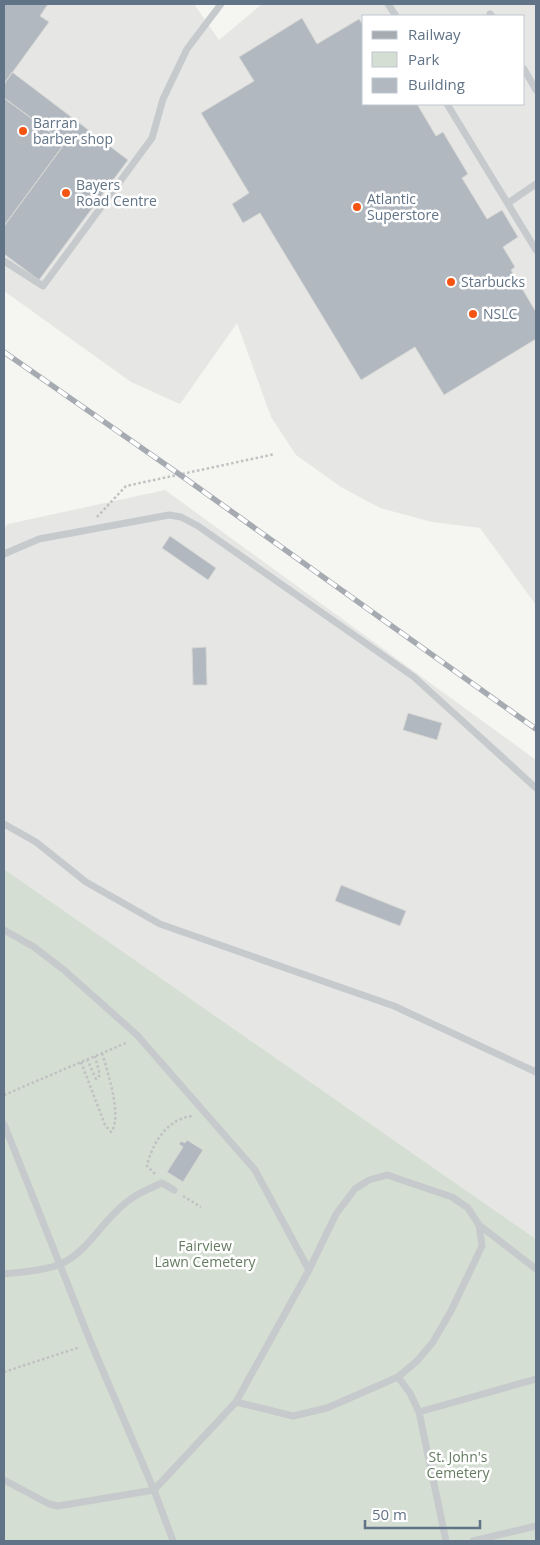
<svg xmlns="http://www.w3.org/2000/svg" width="540" height="1545" font-family="'Open Sans',sans-serif">
	<style>
		.built { fill: #e6e7e5; fill-rule: evenodd }
		.green { fill: #d5ded2 }
		.building { fill: #b1b8bf; stroke: #d7d7d4 }
		.lines { fill: none; stroke-linecap: round; stroke-linejoin: round }
		.path { stroke: #c0c1c3; stroke-width: 2.5; stroke-dasharray: 2.5 2.5; stroke-linecap: butt }
		.service { stroke: #c7cacd; stroke-width: 7 }
		.rail-casing { stroke: #a6abb2; stroke-width: 5.5 }
		.rail { stroke: #fff; stroke-width: 4; stroke-dasharray: 11; stroke-linecap: butt }
		.poi-dot { fill: #f55412; stroke: #fff; stroke-width: 2 }
		.labels { text-anchor: middle; stroke-width: 5; stroke-linejoin: round; paint-order: stroke }
		.poi-label { font-size: 14px; fill: #617386; stroke: #fff; text-anchor: start }
		.park-label { font-size: 14px; fill: #657c61; stroke: #fff }
	</style>
	<rect width="100%" height="100%" fill="#f5f6f1"/>
	<!-- built -->
	<path class="built" d="M 4,4 L 194,4 L 219,40 L 262,4 L 536,4 L 536,605 L 480,528 L 432,522 L 380,508 L 341,487 L 296,455 L 271,417 L 237,323 L 180,404 L 131,382 L 4,291 ZM 364,16 L 524,16 L 524,104 L 364,104 Z
		M 165,490 L 536,760 L 536,1239 L 4,869 L 4,528 L 8,524 Z"/>
	<!-- green -->
	<path class="green" d="M 4,869 L 536,1239 L 536,1541 L 4,1541 Z"/>
	<!-- building -->
	<path class="building" d="M 4,4 L 48,4 L 40,16 L 49,22 L 4,84 Z
		M 302,18 L 317,44 L 359,19 L 364,26 L 364,104 L 417,104 L 436,136 L 443,132 L 468,174 L 462,178 L 487,219 L 502,210 L 518,237 L 503,247 L 515,267 L 511,270 L 536,312 L 536,339 L 444,395 L 415,347 L 361,380 L 260,213 L 243,223 L 232,204 L 249,193 L 201,113 L 254,81 L 239,57 Z
		M 12,72 L 128,160 L 39,280 L 4,254 L 4,226 L 65,143 L 4,98 L 4,84 Z
		M 4,98 L 65,143 L 4,226 Z
		M 170,536 L 216,568 L 208,580 L 162,548 Z
		M 206,647 L 207,685 L 193,685 L 192,648 Z
		M 408,713 L 442,723 L 437,740 L 403,730 Z
		M 341,885 L 406,911 L 400,926 L 335,901 Z
		M 187,1140 L 203,1150 L 183,1182 L 167,1172 L 183,1147 L 179,1144 L 181,1141 L 185,1143 Z"/>
	<g class="lines">
		<!-- path -->
		<path class="path" d="M 97,517 L 126,486 L 275,454
			M 87,1059 L 96,1079 L 100,1075 L 95,1056
			M 81,1062 L 105,1125 L 111,1132 C 123,1118 107,1070 102,1053
			M 4,1095 L 128,1042
			M 155,1174 L 147,1166 C 152,1143 168,1118 193,1116
			M 183,1196 L 201,1207
			M 4,1372 L 80,1347"/>
		<!-- service -->
		<path class="service" d="M 388,4 L 396,16
			M 490,14 L 492,16
			M 524,69 L 536,90
			M 447,104 L 536,250
			M 508,203 L 536,184
			M 4,261 L 43,286 L 152,138 L 163,99 L 187,49 L 221,4
			M 4,554 L 39,539 L 169,515 L 181,517 L 198,526 L 414,677 L 536,788
			M 4,824 L 36,842 L 86,882 L 160,924 L 394,1006 L 536,1072
			M 4,930 L 34,947 L 64,970 L 137,1035 L 255,1170 L 309,1270
			M 4,1124 L 91,1343 L 154,1490 L 58,1506 L 49,1504 L 4,1480
			M 479,1225 L 536,1269
			M 4,1274 C 22,1272 43,1271 61,1264 C 90,1250 103,1219 128,1201 C 138,1193 151,1188 162,1183 L 174,1190
			M 398,1377 L 410,1393 L 419,1412
			M 173,1541 L 154,1490 L 236,1402 L 309,1270 L 336,1214 L 355,1189 L 369,1180 L 387,1175 L 452,1197 L 468,1208 L 479,1225 L 482,1246 L 451,1311 L 433,1342 L 417,1361 L 398,1377 L 327,1408 L 293,1416 L 236,1402
			M 446,1541 L 419,1412 L 536,1379
			M 473,1541 L 536,1526"/>
		<!-- rail casing -->
		<g class="rail-casing">
			<path id="rail" d="M 4,352 L 179,474 L 536,729"/>
		</g>
		<!-- rail -->
		<use href="#rail" class="rail"/>
	</g>
	<!-- markers -->
	<g class="poi-dot">
		<circle cx="23" cy="131" r="5"/>
		<circle cx="66" cy="193" r="5"/>
		<circle cx="357" cy="207" r="5"/>
		<circle cx="451" cy="282" r="5"/>
		<circle cx="473" cy="314" r="5"/>
	</g>
	<g class="labels">
		<!-- poi labels -->
		<g class="poi-label">
			<text x="33" y="128">Barran<tspan x="33" dy="16">barber shop</tspan></text>
			<text x="76" y="190">Bayers<tspan x="76" dy="16">Road Centre</tspan></text>
			<text x="367" y="204">Atlantic<tspan x="367" dy="16">Superstore</tspan></text>
			<text x="461" y="287">Starbucks</text>
			<text x="483" y="319">NSLC</text>
		</g>
		<!-- park labels -->
		<g class="park-label">
			<text x="205" y="1251">Fairview<tspan x="205" dy="16">Lawn Cemetery</tspan></text>
			<text x="458" y="1462">St. John's<tspan x="458" dy="16">Cemetery</tspan></text>
		</g>
	</g>
	<!-- border -->
	<rect width="540" height="1545" fill="none" stroke="#617386" stroke-width="10"/>
	<!-- legend -->
	<rect x="362" y="15" width="162" height="90" fill="#ffffff" stroke="#c0c7cf"/>
	<rect x="372" y="31" width="25" height="8" fill="#a6abb2" stroke="#c0c7cf"/>
	<text x="408" y="40" font-size="15" fill="#617386">Railway</text>
	<rect x="372" y="52" width="25" height="15" fill="#d5ded2" stroke="#c0c7cf"/>
	<text x="408" y="65" font-size="15" fill="#617386">Park</text>
	<rect x="372" y="78" width="25" height="15" fill="#b1b8bf" stroke="#c0c7cf"/>
	<text x="408" y="90" font-size="15" fill="#617386">Building</text>
	<!-- scale -->
	<path d="M365 1520v8h115v-8" fill="none" stroke="#617386" stroke-width="2.5"/>
	<text x="372" y="1520" font-size="15" fill="#617386" stroke="#ffffff" stroke-width="4" paint-order="stroke">50 m</text>
</svg>
